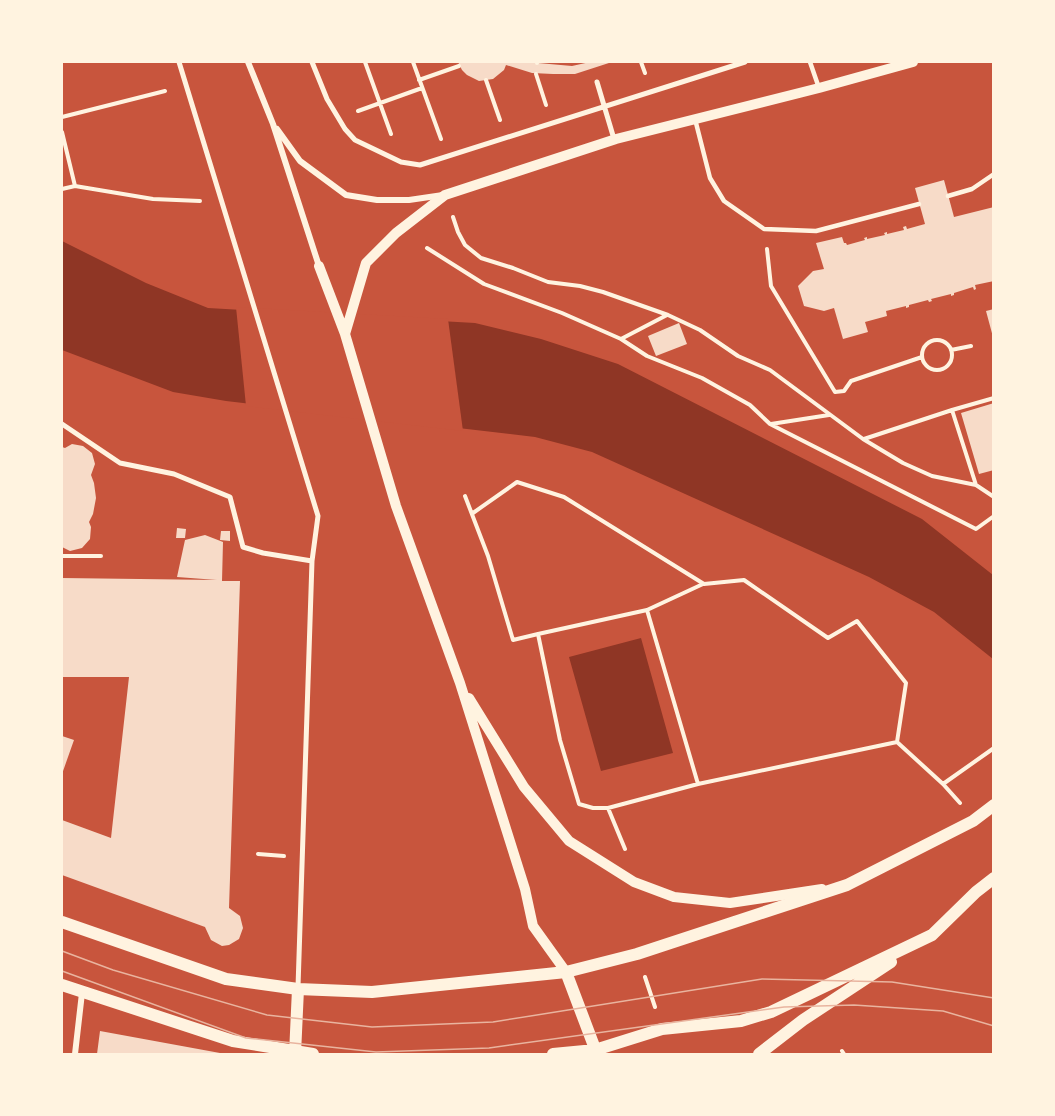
<svg xmlns="http://www.w3.org/2000/svg" width="1055" height="1116" font-family="'Public Sans',sans-serif">
	<style>
		.water { fill: #8f3625 }
		.pier { fill: #c8553d }
		.building { fill: #f7dbc8 }
		.lines { fill: none; stroke-linecap: round; stroke-linejoin: round }
		.path { stroke: #fff3e0; stroke-width: 4 }
		.service { stroke: #fff3e0; stroke-width: 4.5 }
		.pedestrian { stroke: #fff3e0; stroke-width: 5 }
		.minor { stroke: #fff3e0; stroke-width: 6 }
		.tertiary { stroke: #fff3e0; stroke-width: 10 }
		.secondary { stroke: #fff3e0; stroke-width: 12 }
		.tram { stroke: #e9b49f; stroke-width: 1.5 }
	</style>
	<rect width="100%" height="100%" fill="#c8553d"/>
	<!-- water -->
	<path class="water" d="M 62,241 L 146,283 L 208,308 L 475,323 L 541,339 L 618,364 L 922,519 L 993,575 L 993,659 L 934,612 L 869,577 L 592,452 L 535,437 L 226,401 L 173,392 L 62,350 Z
		M 641,638 L 673,753 L 601,771 L 569,657 Z"/>
	<!-- pier -->
	<path class="pier" d="M 236,307 L 448,319 L 463,431 L 246,406 Z"/>
	<!-- building -->
	<path class="building" d="M 458,62 L 527,62 L 572,66 L 590,62 L 612,62 L 575,74 L 553,74 L 532,73 L 506,65 L 504,70 L 493,79 L 479,81 L 467,75 L 462,70 Z
		M 944,180 L 954,217 L 994,207 L 994,281 L 975,285 L 976,289 L 974,290 L 973,287 L 954,293 L 954,295 L 951,296 L 951,294 L 931,299 L 932,301 L 929,302 L 928,300 L 909,305 L 909,307 L 906,308 L 906,306 L 886,311 L 887,316 L 865,322 L 868,332 L 843,339 L 834,308 L 824,311 L 804,306 L 798,286 L 813,271 L 824,269 L 816,243 L 842,237 L 844,243 L 846,243 L 847,245 L 865,240 L 864,238 L 867,237 L 867,239 L 885,235 L 884,233 L 887,232 L 887,234 L 904,230 L 903,227 L 906,226 L 907,229 L 925,224 L 915,188 Z
		M 994,309 L 994,337 L 993,337 L 986,311 Z
		M 679,323 L 687,344 L 656,356 L 648,336 Z
		M 994,403 L 994,470 L 979,474 L 961,413 Z
		M 72,444 L 83,446 L 92,453 L 95,464 L 91,475 L 94,483 L 96,498 L 93,514 L 89,522 L 91,527 L 90,539 L 82,548 L 70,551 L 62,547 L 62,447 L 65,448 Z
		M 177,528 L 186,529 L 185,538 L 176,538 Z
		M 221,531 L 230,531 L 230,541 L 220,540 Z
		M 205,535 L 223,542 L 222,581 L 240,581 L 229,908 L 240,916 L 243,928 L 239,939 L 229,945 L 222,946 L 211,940 L 205,927 L 62,875 L 62,820 L 111,838 L 129,677 L 62,677 L 62,578 L 217,580 L 177,577 L 185,540 Z
		M 62,736 L 74,740 L 62,774 Z
		M 100,1031 L 220,1053 L 219,1054 L 97,1054 Z"/>
	<g class="lines">
		<!-- path -->
		<path class="path" d="M 365,62 L 391,134
			M 413,62 L 441,139
			M 641,62 L 645,73
			M 537,63 L 537,62
			M 536,74 L 546,105
			M 419,80 L 459,66
			M 486,80 L 500,120
			M 358,111 L 422,88
			M 62,117 L 165,91
			M 62,132 L 75,186 L 153,199 L 200,201
			M 62,189 L 75,186
			M 453,217 L 458,232 L 465,245 L 481,258 L 513,268 L 548,282 L 580,286 L 603,292 L 668,315 L 700,330 L 738,356 L 770,370 L 863,439 L 903,463 L 932,476 L 976,485 L 994,497
			M 427,248 L 484,284 L 562,313 L 621,339 L 647,356 L 702,378 L 750,405 L 770,424 L 976,529 L 994,516
			M 767,249 L 771,286 L 835,392 L 844,391 L 851,381 L 922,357
			M 621,339 L 667,315
			M922 355a15 15 0 1 1 30 0a15 15 0 1 1-30 0Z
			M 951,350 L 971,346
			M 771,424 L 829,415
			M 864,439 L 952,410
			M 976,485 L 952,410 L 994,398
			M 465,496 L 488,556 L 513,640 L 538,634 L 560,740 L 579,804 L 593,808 L 608,808 L 698,784 L 897,742 L 943,784 L 994,748
			M 473,513 L 517,482 L 564,497 L 704,584 L 744,580 L 828,638 L 857,621 L 906,683 L 897,742
			M 62,556 L 101,556
			M 538,634 L 647,610
			M 698,784 L 647,610 L 703,584
			M 943,784 L 960,803
			M 608,808 L 625,849
			M 258,854 L 284,856
			M 645,977 L 655,1007
			M 842,1051 L 844,1054"/>
		<!-- service -->
		<path class="service" d="M 810,62 L 819,88
			M 695,119 L 710,178 L 724,201 L 764,229 L 816,231 L 919,204
			M 948,196 L 972,189 L 994,174"/>
		<!-- pedestrian -->
		<path class="pedestrian" d="M 179,62 L 318,516 L 312,561 L 298,987
			M 312,62 L 327,99 L 345,129 L 355,140 L 401,162 L 420,165 L 745,62
			M 597,82 L 614,139
			M 62,424 L 120,463 L 174,474 L 230,497 L 243,547 L 263,553 L 312,561"/>
		<!-- minor -->
		<path class="minor" d="M 248,62 L 273,124 L 319,266
			M 277,129 L 300,161 L 346,195 L 377,200 L 409,200 L 443,195
			M 75,1054 L 82,993"/>
		<!-- tertiary -->
		<path class="tertiary" d="M 319,266 L 345,334 L 396,506 L 460,683 L 525,889 L 533,926 L 566,972
			M 345,334 L 366,263 L 396,233 L 445,195 L 616,139 L 819,88 L 913,62
			M 469,698 L 524,787 L 569,841 L 634,882 L 674,897 L 730,903 L 822,889"/>
		<!-- secondary -->
		<path class="secondary" d="M 62,922 L 226,979 L 298,989 L 372,992 L 566,972 L 637,954 L 847,885 L 973,821 L 994,805
			M 566,972 L 597,1054
			M 62,985 L 233,1041 L 313,1054
			M 295,1054 L 298,989
			M 553,1054 L 595,1050 L 662,1029 L 741,1021 L 771,1012 L 932,935 L 976,892 L 994,878
			M 759,1054 L 803,1020 L 891,962"/>
		<!-- tram -->
		<path class="tram" d="M 62,951 L 113,970 L 267,1015 L 372,1027 L 493,1022 L 762,979 L 892,982 L 994,998
			M 62,971 L 246,1038 L 376,1052 L 489,1048 L 784,1007 L 854,1005 L 943,1011 L 994,1026"/>
	</g>
	<!-- border -->
	<rect width="1055" height="1116" fill="none" stroke="#fff3e0" stroke-width="126"/>
</svg>
